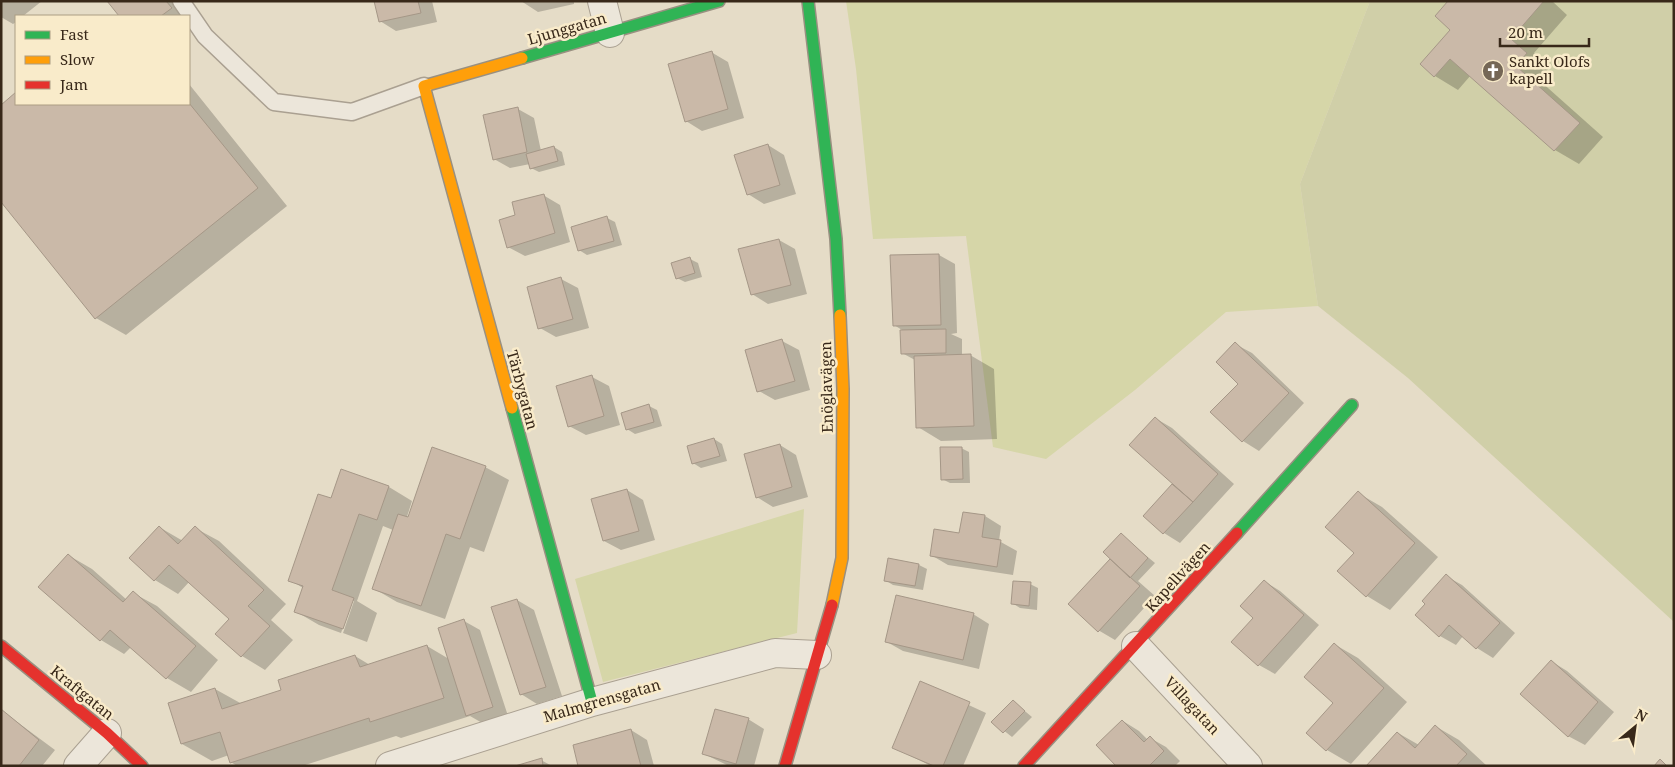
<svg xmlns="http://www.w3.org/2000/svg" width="1675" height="767" font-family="'Noto Serif',serif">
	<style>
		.green { fill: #d6d6a8 }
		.cemetery { fill: #d0cfa8 }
		.shadow { fill: #0003 }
		.building { fill: #cab9a8; stroke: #a59787 }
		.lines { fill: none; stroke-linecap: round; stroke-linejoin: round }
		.lane-casing { stroke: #aaa091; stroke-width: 19 }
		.street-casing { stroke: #aaa091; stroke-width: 30 }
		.fast-casing { stroke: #999081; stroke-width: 14 }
		.slow-casing { stroke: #999081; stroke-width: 14 }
		.jam-casing { stroke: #999081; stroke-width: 14 }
		.lane { stroke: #ece6da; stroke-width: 16 }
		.street { stroke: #ece6da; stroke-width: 28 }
		.fast { stroke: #30b455; stroke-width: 11 }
		.slow { stroke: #ff9f0a; stroke-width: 11 }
		.jam { stroke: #e5322d; stroke-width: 11 }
		.labels { text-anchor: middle; stroke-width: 5; stroke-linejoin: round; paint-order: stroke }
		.street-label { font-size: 15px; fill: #382819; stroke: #f9ebca }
		.poi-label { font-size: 15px; fill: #382819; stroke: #f9ebca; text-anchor: start }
	</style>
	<rect width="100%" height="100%" fill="#e5dcc7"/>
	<!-- green -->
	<path class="green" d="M 846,1 L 1370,1 L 1300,184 L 1318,306 L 1226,312 L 1135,390 L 1046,459 L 993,447 L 966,236 L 873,239 L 856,69 Z
		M 804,509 L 797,633 L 603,682 L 575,579 Z"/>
	<!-- cemetery -->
	<path class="cemetery" d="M 1370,1 L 1674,1 L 1674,622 L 1408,378 L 1318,306 L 1300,184 Z"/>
	<!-- shadow -->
	<path class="shadow" d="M 1,1 L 42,1 L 23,16 L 16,16 L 16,22 L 13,24 L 1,17 Z
		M 109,1 L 178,1 L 189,16 L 121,16 Z
		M 376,1 L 432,1 L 437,22 L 396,31 L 380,21 Z
		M 521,1 L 574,1 L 574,4 L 538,12 Z
		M 1450,1 L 1552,1 L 1567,15 L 1534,53 L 1550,67 L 1539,80 L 1603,137 L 1579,164 L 1555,150 L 1471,75 L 1458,90 L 1435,76 L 1452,30 Z
		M 711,52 L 728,62 L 744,118 L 702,131 L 686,121 Z
		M 189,84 L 287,206 L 126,335 L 96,318 L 1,106 L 16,94 L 16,104 L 189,104 Z
		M 518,109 L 534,118 L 541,151 L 554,147 L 562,152 L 565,165 L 539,172 L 531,168 L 530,164 L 510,168 L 494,159 Z
		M 768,145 L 784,155 L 796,194 L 764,204 L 748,194 Z
		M 543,195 L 560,205 L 570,242 L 525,256 L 508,247 L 517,216 Z
		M 607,218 L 615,222 L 622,245 L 587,255 L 579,250 Z
		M 779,240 L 795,249 L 807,294 L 768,304 L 752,294 Z
		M 939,255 L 955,264 L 957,333 L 951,334 L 962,339 L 962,356 L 970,355 L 994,369 L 997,439 L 941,441 L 918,427 L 915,360 L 902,353 L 902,330 L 894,325 L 892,256 Z
		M 690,259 L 698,263 L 702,277 L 685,282 L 677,278 Z
		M 561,279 L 578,288 L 589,328 L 556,337 L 540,328 Z
		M 782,341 L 799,350 L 810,390 L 775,400 L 759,391 Z
		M 1235,344 L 1252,353 L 1304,403 L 1259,451 L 1243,441 L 1212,412 L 1240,384 Z
		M 592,377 L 609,386 L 620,425 L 586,435 L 569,426 Z
		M 649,406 L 657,410 L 662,426 L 635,434 L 627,429 Z
		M 1155,418 L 1172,428 L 1234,484 L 1180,543 L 1164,533 L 1145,516 L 1174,484 Z
		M 714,439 L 722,444 L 727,461 L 701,468 L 693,463 Z
		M 780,445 L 796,455 L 808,497 L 773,507 L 757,497 Z
		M 961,448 L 969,452 L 970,483 L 950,483 L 942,479 Z
		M 485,467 L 509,480 L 484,552 L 470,547 L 445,619 L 397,602 L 373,588 L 393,530 L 383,526 L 357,601 L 377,613 L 367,642 L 343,633 L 354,601 L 352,601 L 341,633 L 319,625 L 295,611 L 303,588 L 290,580 L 332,499 L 389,487 L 412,501 L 405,523 Z
		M 627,490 L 643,500 L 655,540 L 621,550 L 604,541 Z
		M 1358,493 L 1382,507 L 1438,557 L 1390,610 L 1367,596 L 1356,553 Z
		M 985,516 L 1001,526 L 999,541 L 1017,551 L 1013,575 L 948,565 L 931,555 Z
		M 159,527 L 183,541 L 195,528 L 219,541 L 286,604 L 271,620 L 293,640 L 265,670 L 242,656 L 217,634 L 231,619 L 190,581 L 178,594 L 155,580 Z
		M 1121,535 L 1155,563 L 1138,581 L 1155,596 L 1115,640 L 1098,630 L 1070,604 L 1112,559 Z
		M 68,555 L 92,569 L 127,600 L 133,593 L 157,606 L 218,660 L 191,692 L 167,678 L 131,647 L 124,654 L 101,640 L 40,587 Z
		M 919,565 L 927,569 L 923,590 L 893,585 L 885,580 Z
		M 1446,576 L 1462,585 L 1515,633 L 1493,658 L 1477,648 L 1463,636 L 1456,645 L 1440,636 L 1427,603 Z
		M 1264,581 L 1280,591 L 1319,625 L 1275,674 L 1259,665 L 1233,642 L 1255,618 Z
		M 1030,584 L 1038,588 L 1037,610 L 1020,608 L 1012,603 Z
		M 517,600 L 534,610 L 562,696 L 537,704 L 521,694 Z
		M 973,614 L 989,624 L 979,669 L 903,651 L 887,642 Z
		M 464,621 L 480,630 L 508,716 L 484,724 L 470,716 L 401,738 L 396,736 L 302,766 L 237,766 L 231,762 L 229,755 L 212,761 L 182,744 L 215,689 L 242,704 L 283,691 L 355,656 L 370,665 L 427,646 L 449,659 Z
		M 1334,644 L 1358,658 L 1407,702 L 1351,764 L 1327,750 L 1308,733 L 1335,703 Z
		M 1551,661 L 1567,671 L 1614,712 L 1585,745 L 1568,736 Z
		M 921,683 L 986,713 L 963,766 L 931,766 L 893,747 Z
		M 1014,702 L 1032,717 L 1012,737 L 993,722 Z
		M 1,710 L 55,750 L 42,766 L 1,766 Z
		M 748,719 L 764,729 L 754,766 L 729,766 L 704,754 Z
		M 1123,721 L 1139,731 L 1148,740 L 1150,738 L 1166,747 L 1180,761 L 1175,766 L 1118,766 Z
		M 1435,726 L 1459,740 L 1487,766 L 1368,766 L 1398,733 L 1419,745 Z
		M 631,730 L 647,740 L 654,766 L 580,766 Z
		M 541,760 L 552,766 L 520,766 Z"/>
	<!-- building -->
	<path class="building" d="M 107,1 L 166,1 L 172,8 L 161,16 L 119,16 Z
		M 374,1 L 418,1 L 421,13 L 379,22 Z
		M 1448,1 L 1544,1 L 1511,39 L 1527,53 L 1516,66 L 1580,123 L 1554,151 L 1450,59 L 1434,77 L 1420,64 L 1450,30 L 1435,16 Z
		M 712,51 L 728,109 L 685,122 L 668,64 Z
		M 16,92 L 16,104 L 189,103 L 258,188 L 95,319 L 1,202 L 1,105 Z
		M 518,107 L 527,152 L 493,160 L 483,115 Z
		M 768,144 L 780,185 L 747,195 L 734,155 Z
		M 554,146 L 558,161 L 530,169 L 526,154 Z
		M 544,194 L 555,233 L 507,248 L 499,220 L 515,215 L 512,202 Z
		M 607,216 L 614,241 L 578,251 L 571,227 Z
		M 779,239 L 791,285 L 751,295 L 738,249 Z
		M 939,254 L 941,325 L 893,326 L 890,255 Z
		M 690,257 L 695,273 L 676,279 L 671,263 Z
		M 561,277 L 573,319 L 538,329 L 527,287 Z
		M 946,329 L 946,353 L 901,354 L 900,330 Z
		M 782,339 L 795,381 L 757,392 L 745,350 Z
		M 1235,342 L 1289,393 L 1242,442 L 1210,412 L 1238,384 L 1216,362 Z
		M 971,354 L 974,426 L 916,428 L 914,356 Z
		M 592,375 L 604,416 L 568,427 L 556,386 Z
		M 649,404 L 654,422 L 626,430 L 621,413 Z
		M 1155,417 L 1218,474 L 1193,502 L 1129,445 Z
		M 714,438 L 720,456 L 692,464 L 687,446 Z
		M 780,444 L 792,487 L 756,498 L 744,454 Z
		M 432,447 L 486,466 L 460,539 L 446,534 L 421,606 L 372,589 L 398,514 L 408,517 Z
		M 940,447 L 962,447 L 963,479 L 941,480 Z
		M 341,469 L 389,486 L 377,520 L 359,514 L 332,590 L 354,598 L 343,629 L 294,612 L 303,586 L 288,581 L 318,494 L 331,498 Z
		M 1172,484 L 1193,502 L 1163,534 L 1143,516 Z
		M 627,489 L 639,531 L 603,541 L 591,499 Z
		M 1358,491 L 1415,543 L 1366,597 L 1337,571 L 1354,553 L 1325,527 Z
		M 963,512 L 985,515 L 982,537 L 1001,540 L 997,567 L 930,556 L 934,529 L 959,533 Z
		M 159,526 L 178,544 L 195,526 L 264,590 L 248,606 L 270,626 L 241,657 L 215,634 L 229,619 L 169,565 L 154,581 L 129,558 Z
		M 1121,533 L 1148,558 L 1130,578 L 1103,552 Z
		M 68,554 L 123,602 L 133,591 L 196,646 L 166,679 L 110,630 L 100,641 L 38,587 Z
		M 888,558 L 919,564 L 915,586 L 884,581 Z
		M 1110,559 L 1140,586 L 1098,632 L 1068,604 Z
		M 1446,574 L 1500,623 L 1476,649 L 1449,625 L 1439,637 L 1415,615 L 1425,604 L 1422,601 Z
		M 1264,580 L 1304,615 L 1258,666 L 1231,642 L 1253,618 L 1240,606 Z
		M 1013,581 L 1031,582 L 1029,606 L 1011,604 Z
		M 896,595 L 974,613 L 963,660 L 885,642 Z
		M 517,599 L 546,687 L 520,695 L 491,607 Z
		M 464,619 L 493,707 L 466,716 L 438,628 Z
		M 1334,643 L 1384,688 L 1326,751 L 1306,733 L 1333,703 L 1304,677 Z
		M 427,645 L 444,698 L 370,722 L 369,718 L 230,763 L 220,732 L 181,744 L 168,703 L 215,688 L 222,709 L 281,690 L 278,680 L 355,655 L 360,667 Z
		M 1551,660 L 1598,702 L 1568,737 L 1520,694 Z
		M 920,681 L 970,702 L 943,766 L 934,766 L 892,748 Z
		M 1013,700 L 1025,711 L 1003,733 L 991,722 Z
		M 1,709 L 39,740 L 19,766 L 1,766 Z
		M 715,709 L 749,718 L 736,764 L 702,754 Z
		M 1122,720 L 1144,742 L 1150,736 L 1164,751 L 1149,766 L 1116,766 L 1096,745 Z
		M 1435,725 L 1467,754 L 1456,766 L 1366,766 L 1397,732 L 1415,748 Z
		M 631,729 L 641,766 L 578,766 L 573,745 Z
		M 542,758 L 543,766 L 515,766 Z
		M 1660,759 L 1667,766 L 1654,766 Z"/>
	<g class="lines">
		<!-- lane casing -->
		<g class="lane-casing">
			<path id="lane" d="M 181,1 L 205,36 L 274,102 L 352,112 L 424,86"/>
		</g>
		<!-- street casing -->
		<g class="street-casing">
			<path id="street" d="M 602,1 L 610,33
				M 1136,646 L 1248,766
				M 78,766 L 107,733
				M 390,766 L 592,702 L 775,653 L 817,655"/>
		</g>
		<!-- fast casing -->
		<g class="fast-casing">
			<path id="fast" d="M 808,1 L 836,239 L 840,315
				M 522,58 L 719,1
				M 512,408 L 592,702
				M 1237,533 L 1352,405"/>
		</g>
		<!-- slow casing -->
		<g class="slow-casing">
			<path id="slow" d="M 512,408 L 424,86 L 522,58
				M 832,605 L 842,558 L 843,389 L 840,315"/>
		</g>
		<!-- jam casing -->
		<g class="jam-casing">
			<path id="jam" d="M 1,646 L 107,733 L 142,766
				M 785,766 L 832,605
				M 1024,766 L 1237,533"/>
		</g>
		<!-- lane -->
		<use href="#lane" class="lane"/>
		<!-- street -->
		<use href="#street" class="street"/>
		<!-- fast -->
		<use href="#fast" class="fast"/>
		<!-- slow -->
		<use href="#slow" class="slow"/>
		<!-- jam -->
		<use href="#jam" class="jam"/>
	</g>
	<!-- icons -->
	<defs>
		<g id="church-disc" transform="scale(1.125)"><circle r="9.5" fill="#756756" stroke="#f9ebca"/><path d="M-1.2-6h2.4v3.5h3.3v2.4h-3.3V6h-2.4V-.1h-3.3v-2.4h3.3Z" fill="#fff"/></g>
	</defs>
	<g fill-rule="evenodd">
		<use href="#church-disc" x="1493" y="71"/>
	</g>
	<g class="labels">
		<!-- street labels -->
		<g class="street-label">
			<text transform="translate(567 29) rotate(-16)" y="5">Ljunggatan</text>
			<text transform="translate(827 387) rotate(-91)" y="5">Enöglavägen</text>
			<text transform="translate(522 390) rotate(75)" y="5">Tärbygatan</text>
			<text transform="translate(1178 577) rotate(-48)" y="5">Kapellvägen</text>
			<text transform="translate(82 693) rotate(39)" y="5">Kraftgatan</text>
			<text transform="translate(602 701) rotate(-16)" y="5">Malmgrensgatan</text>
			<text transform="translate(1192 706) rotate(47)" y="5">Villagatan</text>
		</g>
		<!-- poi labels -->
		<g class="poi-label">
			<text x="1509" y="67">Sankt Olofs<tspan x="1509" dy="17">kapell</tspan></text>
		</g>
	</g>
	<!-- border -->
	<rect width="1675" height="767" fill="none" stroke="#382819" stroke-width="5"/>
	<!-- legend -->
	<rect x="15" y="15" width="175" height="90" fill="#f9ebca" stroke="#ac9d83"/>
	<rect x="25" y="31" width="25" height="8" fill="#30b455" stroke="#ac9d83"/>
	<text x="60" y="40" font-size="15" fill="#382819">Fast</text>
	<rect x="25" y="56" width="25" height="8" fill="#ff9f0a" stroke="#ac9d83"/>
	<text x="60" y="65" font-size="15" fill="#382819">Slow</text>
	<rect x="25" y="81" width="25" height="8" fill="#e5322d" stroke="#ac9d83"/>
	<text x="60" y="90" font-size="15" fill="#382819">Jam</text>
	<!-- north arrow -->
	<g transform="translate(1635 727) rotate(29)" stroke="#f9ebca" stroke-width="4" paint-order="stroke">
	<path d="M0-4L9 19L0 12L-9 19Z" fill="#382819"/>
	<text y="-8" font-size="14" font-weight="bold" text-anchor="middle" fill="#382819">N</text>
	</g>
	<!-- scale -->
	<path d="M1500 38v8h89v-8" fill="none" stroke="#382819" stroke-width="2.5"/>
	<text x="1508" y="38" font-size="15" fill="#382819" stroke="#f9ebca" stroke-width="4" paint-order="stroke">20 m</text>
</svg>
